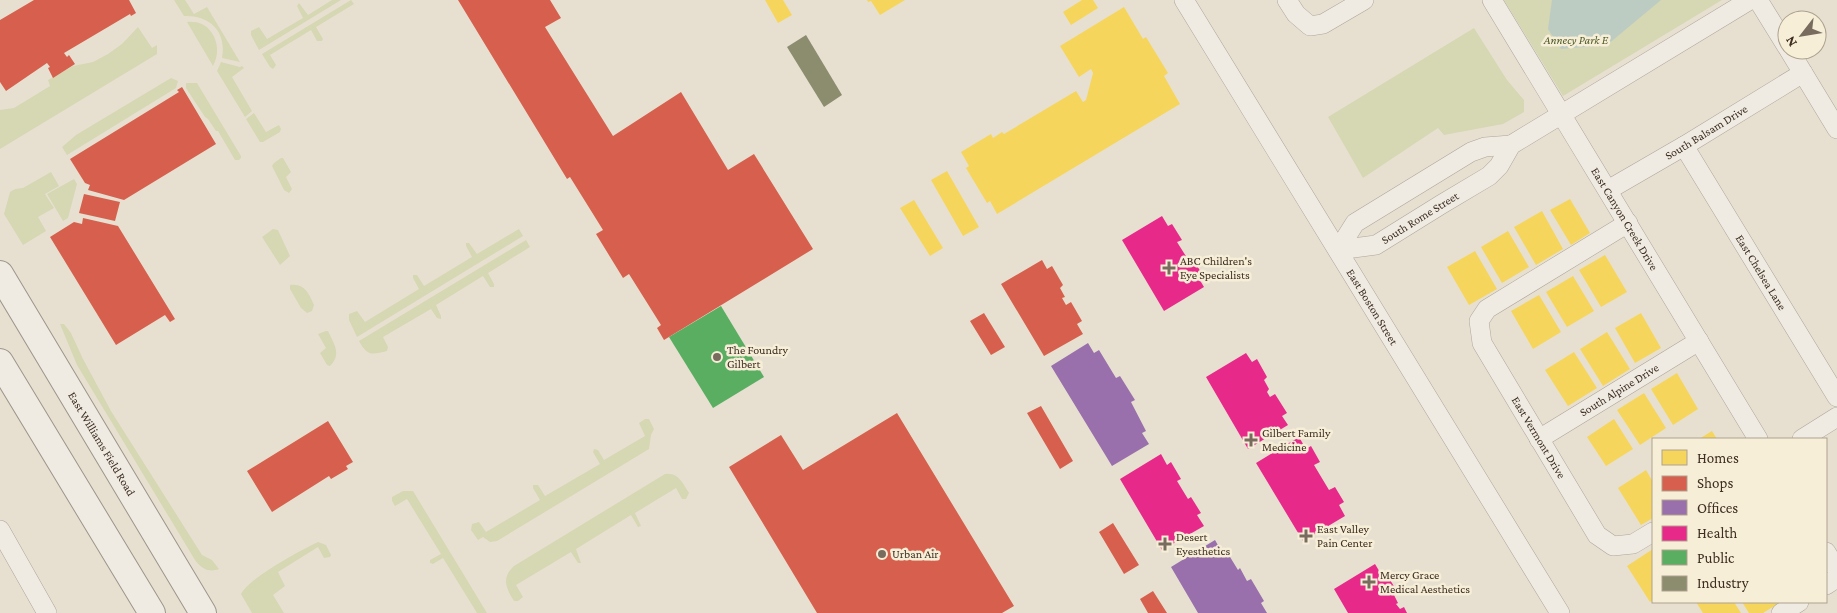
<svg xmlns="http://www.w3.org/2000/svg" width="1837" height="613" font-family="'Crimson Pro',serif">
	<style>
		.green { fill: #d6d7b3 }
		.water { fill: #bcccc2 }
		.homes { fill: #f6d55c }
		.shops { fill: #d6604d }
		.offices { fill: #9970ab }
		.health { fill: #e7298a }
		.public { fill: #5aae61 }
		.industry { fill: #8c8c6e }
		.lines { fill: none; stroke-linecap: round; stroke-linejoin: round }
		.street-casing { stroke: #ada599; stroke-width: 20 }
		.secondary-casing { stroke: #9c958a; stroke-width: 28 }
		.street { stroke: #efebe3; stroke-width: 19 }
		.secondary { stroke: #efebe3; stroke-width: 26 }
		.poi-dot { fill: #786c5e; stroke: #f7eed8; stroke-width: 2 }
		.labels { text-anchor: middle; stroke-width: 5; stroke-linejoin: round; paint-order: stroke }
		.park-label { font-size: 12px; font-style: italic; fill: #4d5a26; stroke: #f7eed8 }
		.street-label { font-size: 12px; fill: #3d2e20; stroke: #f7eed8 }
		.poi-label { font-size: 12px; fill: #3d2e20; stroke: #f7eed8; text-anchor: start }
	</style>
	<rect width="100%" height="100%" fill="#e7e0d1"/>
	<!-- green -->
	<path class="green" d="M 174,0 L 185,0 L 194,14 L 207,7 L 240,62 L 222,58 C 227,31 209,15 184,16 Z
		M 332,0 L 341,0 L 259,50 L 251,35 L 251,31 L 259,27 L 267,39 L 303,18 L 297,6 L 299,3 L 308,15 Z
		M 351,0 L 354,4 L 316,27 L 323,39 L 322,41 L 317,41 L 311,30 L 270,55 L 276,65 L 273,69 L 270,67 L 262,54 Z
		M 1504,0 L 1722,0 L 1563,96 Z
		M 187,22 C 212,19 224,46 213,66 Z
		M 138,27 L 152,48 L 157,45 L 157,54 L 0,149 L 0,110 L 14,108 L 50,86 L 48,80 L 73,66 L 93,62 L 108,54 L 122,44 Z
		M 1474,28 L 1507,80 L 1524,100 L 1524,112 L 1503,124 L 1444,135 L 1438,128 L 1363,178 L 1328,117 Z
		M 221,62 L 240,67 L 242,66 L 244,68 L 232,77 L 252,111 L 245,117 L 217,71 Z
		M 171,78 L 178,81 L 176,88 L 67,155 L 62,147 L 76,135 Z
		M 186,83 L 197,83 L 241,156 L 241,158 L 239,160 L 235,160 L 218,131 L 216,131 L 208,119 L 205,117 L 186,88 Z
		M 254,113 L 266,132 L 279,125 L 281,129 L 280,132 L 263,142 L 260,142 L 246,119 Z
		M 281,158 L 283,158 L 291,172 L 286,177 L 292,189 L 289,193 L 284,190 L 272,166 L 274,163 Z
		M 51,172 L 59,186 L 45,194 L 54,208 L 38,217 L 46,231 L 23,245 L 4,214 L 10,192 L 15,189 L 23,188 Z
		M 74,179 L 77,184 L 68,218 L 63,221 L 47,194 Z
		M 273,229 L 278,230 L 290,256 L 280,265 L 262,237 Z
		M 519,229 L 523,236 L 357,337 L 349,320 L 349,314 L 357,311 L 365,322 L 419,289 L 413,278 L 413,275 L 417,275 L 424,286 L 472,257 L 466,246 L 466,243 L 469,243 L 477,254 Z
		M 526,240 L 530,247 L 488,273 L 494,284 L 494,287 L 490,287 L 483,276 L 436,305 L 441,316 L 441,319 L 437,318 L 431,309 L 383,337 L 388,347 L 387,351 C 372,355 367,356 359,341 Z
		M 290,285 C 304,283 309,293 314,305 L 312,311 L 307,313 L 301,308 L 290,289 Z
		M 60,324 L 64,324 L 71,333 L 83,359 L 111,411 L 202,555 L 212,560 L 219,569 C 208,573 201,568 195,560 L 77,365 Z
		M 326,331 L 328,331 C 334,344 342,354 330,366 L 327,365 L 320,353 L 326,348 L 318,334 Z
		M 645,419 L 649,419 L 654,429 L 651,435 L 649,449 L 497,541 L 490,542 L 483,537 L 478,540 L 471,530 L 472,524 L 479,522 L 486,532 L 540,500 L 533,488 L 533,485 L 538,485 L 545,496 L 600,464 L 593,452 L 594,449 L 598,450 L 604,460 L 645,436 L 639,423 Z
		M 665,474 C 678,472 682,482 689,493 L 686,499 L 682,499 L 676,488 L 635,513 L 641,526 L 638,527 L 631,515 L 576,549 L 581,563 L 578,563 L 571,552 L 516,585 L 523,597 L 518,601 L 514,601 C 506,588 501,578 514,566 Z
		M 403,491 L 413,491 L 487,613 L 477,613 L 443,558 L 433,564 L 430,563 L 430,560 L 441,554 L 407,499 L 395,506 L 392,501 L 392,497 Z
		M 318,542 L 326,545 L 331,555 L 330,557 L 324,558 L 318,547 L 278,572 L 285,586 L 273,595 L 284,613 L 252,613 L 241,594 C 249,578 301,550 318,542 Z"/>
	<!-- water -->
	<path class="water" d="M 1552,0 L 1661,0 L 1607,45 L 1561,49 L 1548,29 Z"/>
	<!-- homes -->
	<path class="homes" d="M 765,0 L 783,0 L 792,15 L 778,23 Z
		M 867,0 L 905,0 L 880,15 L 871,1 L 868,2 Z
		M 1082,0 L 1093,0 L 1098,8 L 1071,25 L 1063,12 Z
		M 1124,7 L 1143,39 L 1146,37 L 1168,73 L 1164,76 L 1180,104 L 997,214 L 990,201 L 987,203 L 966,168 L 969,166 L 961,152 L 991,134 L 993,138 L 1002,132 L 1004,134 L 1076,91 L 1083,102 L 1086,100 L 1093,73 L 1091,69 L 1079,77 L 1060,46 Z
		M 947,171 L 979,227 L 963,236 L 931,180 Z
		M 1570,199 L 1590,233 L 1571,245 L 1550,210 Z
		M 914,200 L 943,248 L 930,256 L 900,208 Z
		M 1542,211 L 1563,249 L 1536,265 L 1514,227 Z
		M 1508,231 L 1529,267 L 1502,283 L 1481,247 Z
		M 1475,251 L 1497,289 L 1469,305 L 1447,267 Z
		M 1605,255 L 1627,292 L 1601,307 L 1579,270 Z
		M 1573,276 L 1594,311 L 1567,327 L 1546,292 Z
		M 1539,295 L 1561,332 L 1533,349 L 1511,311 Z
		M 1641,313 L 1661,348 L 1635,363 L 1615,328 Z
		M 1607,332 L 1630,369 L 1603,386 L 1580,349 Z
		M 1574,352 L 1597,388 L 1568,406 L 1545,370 Z
		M 1677,373 L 1698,409 L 1673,425 L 1651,389 Z
		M 1644,393 L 1666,428 L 1640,445 L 1617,410 Z
		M 1614,419 L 1633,449 L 1606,466 L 1587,437 Z
		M 1712,431 L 1717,439 L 1699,439 Z
		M 1646,470 L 1653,482 L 1653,518 L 1641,525 L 1618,488 Z
		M 1653,549 L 1653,600 L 1650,602 L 1627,566 Z
		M 1696,602 L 1734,602 L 1741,613 L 1703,613 Z
		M 1742,602 L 1781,602 L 1763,613 L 1749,613 Z"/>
	<!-- shops -->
	<path class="shops" d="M 34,0 L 129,0 L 136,13 L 131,16 L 130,14 L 64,53 L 67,57 L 69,55 L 75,64 L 53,78 L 48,68 L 50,67 L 47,63 L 6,91 L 0,82 L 0,20 Z
		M 458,0 L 550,0 L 561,18 L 545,27 L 613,136 L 681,92 L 728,170 L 754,154 L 813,249 L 664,340 L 657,328 L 661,325 L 629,274 L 623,278 L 596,234 L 603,230 L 570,177 L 567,179 Z
		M 182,87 L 216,144 L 124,200 L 88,190 L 90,185 L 85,183 L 70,159 L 179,92 L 177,90 Z
		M 84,194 L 120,202 L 115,221 L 79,213 Z
		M 83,218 L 118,226 L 175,319 L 170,322 L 165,315 L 116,345 L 50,237 L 74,222 L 82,224 Z
		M 1042,260 L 1047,269 L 1052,266 L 1063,285 L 1060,288 L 1065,297 L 1062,298 L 1066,305 L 1071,302 L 1082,321 L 1077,324 L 1083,334 L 1044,356 L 1001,284 Z
		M 984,313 L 1005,347 L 991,355 L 970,321 Z
		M 1041,406 L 1073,461 L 1060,469 L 1027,413 Z
		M 897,413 L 1014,606 L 1002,613 L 817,613 L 729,467 L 781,435 L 803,470 Z
		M 328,421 L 353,462 L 346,466 L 348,469 L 331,479 L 329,476 L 272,512 L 247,471 Z
		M 1113,523 L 1139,565 L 1124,574 L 1099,532 Z
		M 1153,591 L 1167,613 L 1148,613 L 1140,599 Z"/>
	<!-- offices -->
	<path class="offices" d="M 1088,343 L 1094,353 L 1099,350 L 1116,378 L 1120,376 L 1135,400 L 1131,402 L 1146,431 L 1142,433 L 1149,444 L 1112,466 L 1051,366 Z
		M 1215,540 L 1223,554 L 1227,552 L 1238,570 L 1240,568 L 1247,581 L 1251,579 L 1264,601 L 1261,603 L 1267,613 L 1198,613 L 1171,567 Z"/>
	<!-- health -->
	<path class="health" d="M 1162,216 L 1168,226 L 1172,224 L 1182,240 L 1177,242 L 1189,261 L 1193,259 L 1202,274 L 1198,277 L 1204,287 L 1164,311 L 1122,240 Z
		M 1246,353 L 1252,362 L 1257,359 L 1267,377 L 1264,380 L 1269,389 L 1267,392 L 1270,397 L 1275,394 L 1287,413 L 1282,416 L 1288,425 L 1248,449 L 1206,377 Z
		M 1299,437 L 1306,449 L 1311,446 L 1320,462 L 1314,465 L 1329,490 L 1335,487 L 1344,502 L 1339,505 L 1345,516 L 1303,541 L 1256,463 Z
		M 1161,454 L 1167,465 L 1171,462 L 1181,479 L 1177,481 L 1188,499 L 1191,497 L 1201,513 L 1197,515 L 1204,526 L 1162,550 L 1120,479 Z
		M 1375,564 L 1381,574 L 1385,572 L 1397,591 L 1393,593 L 1398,603 L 1396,604 L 1400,609 L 1404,607 L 1407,613 L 1348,613 L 1334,589 Z"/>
	<!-- public -->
	<path class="public" d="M 721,306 L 764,377 L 713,408 L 669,337 Z"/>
	<!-- industry -->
	<path class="industry" d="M 806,35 L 842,95 L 824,107 L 787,47 Z"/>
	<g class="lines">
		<!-- street casing -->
		<g class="street-casing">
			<g id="street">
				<path id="s1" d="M 1184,0 L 1560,613"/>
				<path d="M 1287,0 L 1296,14 L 1310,26 L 1323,24 L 1364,0"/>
				<path id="s2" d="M 1492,0 L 1758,439"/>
				<path d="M 1758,0 L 1787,47"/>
				<path d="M 1789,50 L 1837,129"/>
				<path id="s3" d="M 1684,146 L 1837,397"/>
				<path id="s4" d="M 1608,190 L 1684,146 L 1803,73"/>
				<path id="s5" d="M 1628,223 L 1487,309 L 1479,321 L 1482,343 L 1597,535 L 1613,546 L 1633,544 L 1653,532"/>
				<path id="s6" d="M 1338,250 L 1376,245 L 1442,204 L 1489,176 L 1499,166 L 1511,145 L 1750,0"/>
				<path d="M 1338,250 L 1355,223 L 1471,152 L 1485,147 L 1511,145"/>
				<path id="s7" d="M 1539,439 L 1699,341"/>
				<path d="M 1802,439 L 1837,417"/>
				<path d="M 0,530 L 47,613"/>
				<path d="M 1826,552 L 1837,570"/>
				<path d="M 1826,585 L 1837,578"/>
				<path d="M 1781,613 L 1799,602"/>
			</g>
		</g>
		<!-- secondary casing -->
		<g class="secondary-casing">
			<g id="secondary">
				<path id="s8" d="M 0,274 L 203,613"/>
				<path d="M 0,362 L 152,613"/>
			</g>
		</g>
		<!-- street -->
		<use href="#street" class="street"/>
		<!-- secondary -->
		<use href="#secondary" class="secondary"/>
	</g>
	<!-- markers -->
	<g class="poi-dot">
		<path d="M1166.5 260.5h5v5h5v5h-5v5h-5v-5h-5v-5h5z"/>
		<circle cx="717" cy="357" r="5"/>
		<path d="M1248.5 432.5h5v5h5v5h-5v5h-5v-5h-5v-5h5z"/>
		<path d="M1303.5 528.5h5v5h5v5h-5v5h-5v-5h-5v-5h5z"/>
		<path d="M1162.5 536.5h5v5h5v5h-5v5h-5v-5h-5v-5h5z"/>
		<circle cx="882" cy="554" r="5"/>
		<path d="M1366.5 574.5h5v5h5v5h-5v5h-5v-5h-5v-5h5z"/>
	</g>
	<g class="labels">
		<!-- park labels -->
		<g class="park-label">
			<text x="1576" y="44">Annecy Park E</text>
		</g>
		<!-- street labels -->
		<g class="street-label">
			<text dy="4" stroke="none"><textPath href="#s4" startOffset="114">South Balsam Drive</textPath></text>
			<text dy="4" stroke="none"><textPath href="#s6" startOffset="90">South Rome Street</textPath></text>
			<text dy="4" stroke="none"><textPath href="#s2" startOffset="256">East Canyon Creek Drive</textPath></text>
			<text dy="4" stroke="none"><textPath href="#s3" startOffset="148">East Chelsea Lane</textPath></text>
			<text dy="4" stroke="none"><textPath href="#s1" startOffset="360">East Boston Street</textPath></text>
			<text dy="4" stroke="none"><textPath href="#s7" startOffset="94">South Alpine Drive</textPath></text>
			<text dy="4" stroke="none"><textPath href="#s5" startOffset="312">East Vermont Drive</textPath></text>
			<text dy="4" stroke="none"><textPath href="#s8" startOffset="198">East Williams Field Road</textPath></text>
		</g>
		<!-- poi labels -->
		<g class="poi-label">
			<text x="1180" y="265">ABC Children's<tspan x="1180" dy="14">Eye Specialists</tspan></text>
			<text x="727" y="354">The Foundry<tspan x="727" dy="14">Gilbert</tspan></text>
			<text x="1262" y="437">Gilbert Family<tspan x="1262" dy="14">Medicine</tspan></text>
			<text x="1317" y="533">East Valley<tspan x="1317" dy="14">Pain Center</tspan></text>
			<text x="1176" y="541">Desert<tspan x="1176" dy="14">Eyesthetics</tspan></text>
			<text x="892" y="558">Urban Air</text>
			<text x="1380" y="579">Mercy Grace<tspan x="1380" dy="14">Medical Aesthetics</tspan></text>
		</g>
	</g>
	<!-- legend -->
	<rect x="1652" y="438" width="175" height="165" fill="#f7eed8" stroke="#ada18e"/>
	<rect x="1662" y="450" width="25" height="15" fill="#f6d55c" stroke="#ada18e"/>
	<text x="1697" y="463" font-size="15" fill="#3d2e20">Homes</text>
	<rect x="1662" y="476" width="25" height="15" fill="#d6604d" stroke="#ada18e"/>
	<text x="1697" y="488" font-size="15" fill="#3d2e20">Shops</text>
	<rect x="1662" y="500" width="25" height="15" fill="#9970ab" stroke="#ada18e"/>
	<text x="1697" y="513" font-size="15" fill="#3d2e20">Offices</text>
	<rect x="1662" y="526" width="25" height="15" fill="#e7298a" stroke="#ada18e"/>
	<text x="1697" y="538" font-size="15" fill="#3d2e20">Health</text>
	<rect x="1662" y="550" width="25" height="15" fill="#5aae61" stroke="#ada18e"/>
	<text x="1697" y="563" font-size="15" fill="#3d2e20">Public</text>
	<rect x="1662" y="576" width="25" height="15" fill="#8c8c6e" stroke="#ada18e"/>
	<text x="1697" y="588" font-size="15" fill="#3d2e20">Industry</text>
	<!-- north arrow -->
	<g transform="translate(1802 35) rotate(239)"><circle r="24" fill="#f7eed8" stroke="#ada18e"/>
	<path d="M0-4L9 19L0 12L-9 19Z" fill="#786c5e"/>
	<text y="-8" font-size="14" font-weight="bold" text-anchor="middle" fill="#3d2e20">N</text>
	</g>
</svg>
